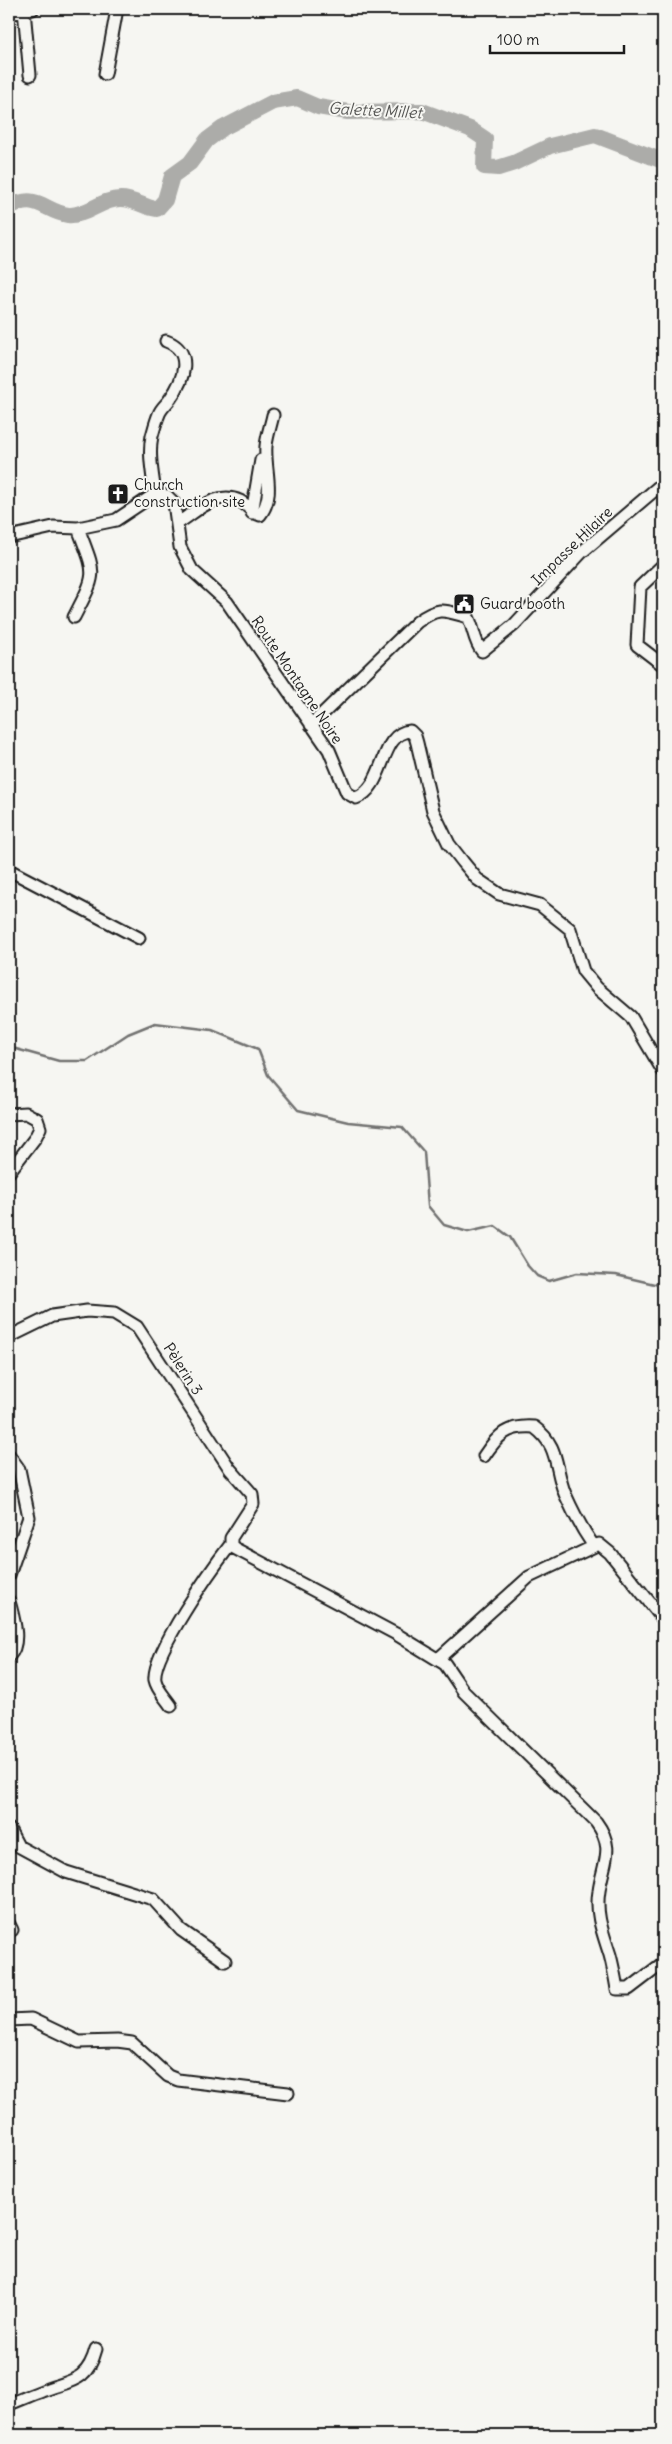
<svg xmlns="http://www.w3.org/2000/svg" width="672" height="2444" font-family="Delius,sans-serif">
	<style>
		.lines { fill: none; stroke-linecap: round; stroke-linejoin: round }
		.stream { stroke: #727271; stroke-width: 2.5 }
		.river { stroke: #acaca9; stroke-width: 16 }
		.minor-casing { stroke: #1c1c1c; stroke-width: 15 }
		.minor { stroke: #f6f6f2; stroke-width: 11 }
		.labels { text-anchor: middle; stroke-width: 4; stroke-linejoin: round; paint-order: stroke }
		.poi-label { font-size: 15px; fill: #1c1c1c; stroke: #f6f6f2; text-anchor: start }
		.street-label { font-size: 15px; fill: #1c1c1c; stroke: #f6f6f2 }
		.water-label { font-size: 16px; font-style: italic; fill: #565654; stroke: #f6f6f2 }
	</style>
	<rect width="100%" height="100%" fill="#f6f6f2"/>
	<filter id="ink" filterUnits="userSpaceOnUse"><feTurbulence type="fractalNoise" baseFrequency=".02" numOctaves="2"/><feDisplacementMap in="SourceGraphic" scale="10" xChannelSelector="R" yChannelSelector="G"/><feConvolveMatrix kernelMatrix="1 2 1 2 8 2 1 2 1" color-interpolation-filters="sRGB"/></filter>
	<g filter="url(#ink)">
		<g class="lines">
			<!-- stream -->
			<path class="stream" d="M 9,1047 L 59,1061 L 87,1061 L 128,1034 L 155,1023 L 212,1030 L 258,1049 L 268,1075 L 298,1110 L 348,1122 L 402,1127 L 424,1152 L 428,1206 L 444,1225 L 468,1232 L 495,1226 L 510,1237 L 528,1266 L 537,1276 L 549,1281 L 577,1273 L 616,1275 L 663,1286"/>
			<!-- river -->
			<path class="river" d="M 9,207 C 38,192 43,211 68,215 C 85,217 102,199 120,199 C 133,198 144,208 157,209 L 165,200 L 172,176 L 190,163 L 207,140 L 223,128 L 273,102 L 297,98 L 318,107 L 348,112 L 422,111 L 470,129 L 485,139 L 484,167 L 498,168 L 514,163 L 550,146 L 595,135 L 663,161"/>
			<!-- minor casing -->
			<g class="minor-casing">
				<path id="minor" d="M 24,10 L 30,75
					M 9,14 L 33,9
					M 105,74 L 117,9
					M 155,494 C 153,476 148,454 152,436 C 154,429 156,421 159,414 C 161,408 167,404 170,399 C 184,380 194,351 166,341
					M 252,513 L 261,460
					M 178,523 C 196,512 216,490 240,501 C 248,505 250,512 260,515 C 276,495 264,470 266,446 C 267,435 271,425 273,415
					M 9,537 L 53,527 L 78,528 L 116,520 L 155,494 L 167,496 L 174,503 L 180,547 L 192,570 L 227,602 L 329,750 L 347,793 L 356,798 C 386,787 379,733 410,731 L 415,736 L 417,743 L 433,811 L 449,844 L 463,862 L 477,879 L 499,894 L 540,905 L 570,929 L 583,971 L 597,988 L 631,1017 L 663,1071
					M 663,565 L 640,587 L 637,645 L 663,665
					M 74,617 C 98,571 96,576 78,528
					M 311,725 L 417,622 C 439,606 444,610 468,617 C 474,628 474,642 482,651 L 514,625 L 582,552 L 663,483
					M 9,870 L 139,938
					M 9,1114 L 26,1113 L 37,1119 L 40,1128 L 35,1138 L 9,1172
					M 9,1337 L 52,1316 L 87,1311 L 114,1313 L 137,1327 L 230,1469 L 252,1494 L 253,1504 L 231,1538 L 231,1544
					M 9,1455 L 19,1469 L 29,1517 L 9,1575
					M 484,1456 C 498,1435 507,1425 534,1427 C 560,1446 554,1467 565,1494 C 573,1512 582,1529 593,1545
					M 231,1544 L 234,1548 L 396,1634 L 445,1664 L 464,1692 L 596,1822 C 616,1849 603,1862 599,1891 C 595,1914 603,1933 610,1955 C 613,1966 615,1977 617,1989 L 629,1989 L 663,1963
					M 9,1601 C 13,1617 22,1643 9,1656
					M 438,1659 L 529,1577 L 599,1544 L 610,1553 L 663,1619
					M 171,1706 C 166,1698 157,1690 155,1680 C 151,1654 214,1566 231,1544
					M 9,1829 L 18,1846 L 66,1872 L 153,1899 L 181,1930 L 225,1961
					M 9,1924 L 12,1930
					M 9,2020 L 31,2019 L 79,2042 L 117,2041 L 132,2043 L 168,2076 L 178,2080 L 288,2093
					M 9,2404 C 20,2400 31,2395 42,2391 C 70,2380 87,2383 96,2349"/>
			</g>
			<!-- minor -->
			<use href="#minor" class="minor"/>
		</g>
	</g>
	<!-- icons -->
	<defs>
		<g id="church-square" transform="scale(1.125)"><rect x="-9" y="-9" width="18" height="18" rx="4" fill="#1c1c1c" stroke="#f6f6f2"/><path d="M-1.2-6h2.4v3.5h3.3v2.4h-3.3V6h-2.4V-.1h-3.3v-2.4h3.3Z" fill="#fff"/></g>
		<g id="civic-square" transform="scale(1.125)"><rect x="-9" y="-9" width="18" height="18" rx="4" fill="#1c1c1c" stroke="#f6f6f2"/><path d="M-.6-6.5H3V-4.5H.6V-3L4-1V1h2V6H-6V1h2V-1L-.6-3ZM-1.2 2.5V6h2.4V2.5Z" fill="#fff"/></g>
	</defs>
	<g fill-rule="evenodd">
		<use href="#church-square" x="118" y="494"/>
		<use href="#civic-square" x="464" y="604"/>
	</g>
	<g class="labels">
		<!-- poi labels -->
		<g class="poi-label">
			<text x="134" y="490">Church<tspan x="134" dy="17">construction site</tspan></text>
			<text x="480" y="609">Guard booth</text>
		</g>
		<!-- street labels -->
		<g class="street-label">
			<text transform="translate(572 546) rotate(-44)" y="5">Impasse Hilaire</text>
			<text transform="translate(297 680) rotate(56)" y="5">Route Montagne Noire</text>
			<text transform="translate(183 1369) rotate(57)" y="5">Pèlerin 3</text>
		</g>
		<!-- water labels -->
		<g class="water-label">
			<text transform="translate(375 110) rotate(3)" y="6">Galette Millet</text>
		</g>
	</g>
	<!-- margin -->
	<rect width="672" height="2444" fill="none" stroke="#f6f6f2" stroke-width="30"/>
	<rect x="15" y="15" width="642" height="2414" fill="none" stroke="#1c1c1c" stroke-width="2" filter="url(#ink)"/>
	<!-- scale -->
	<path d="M490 45v8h134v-8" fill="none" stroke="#1c1c1c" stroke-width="2.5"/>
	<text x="497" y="45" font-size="15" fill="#1c1c1c" stroke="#f6f6f2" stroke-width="4" paint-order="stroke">100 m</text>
</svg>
